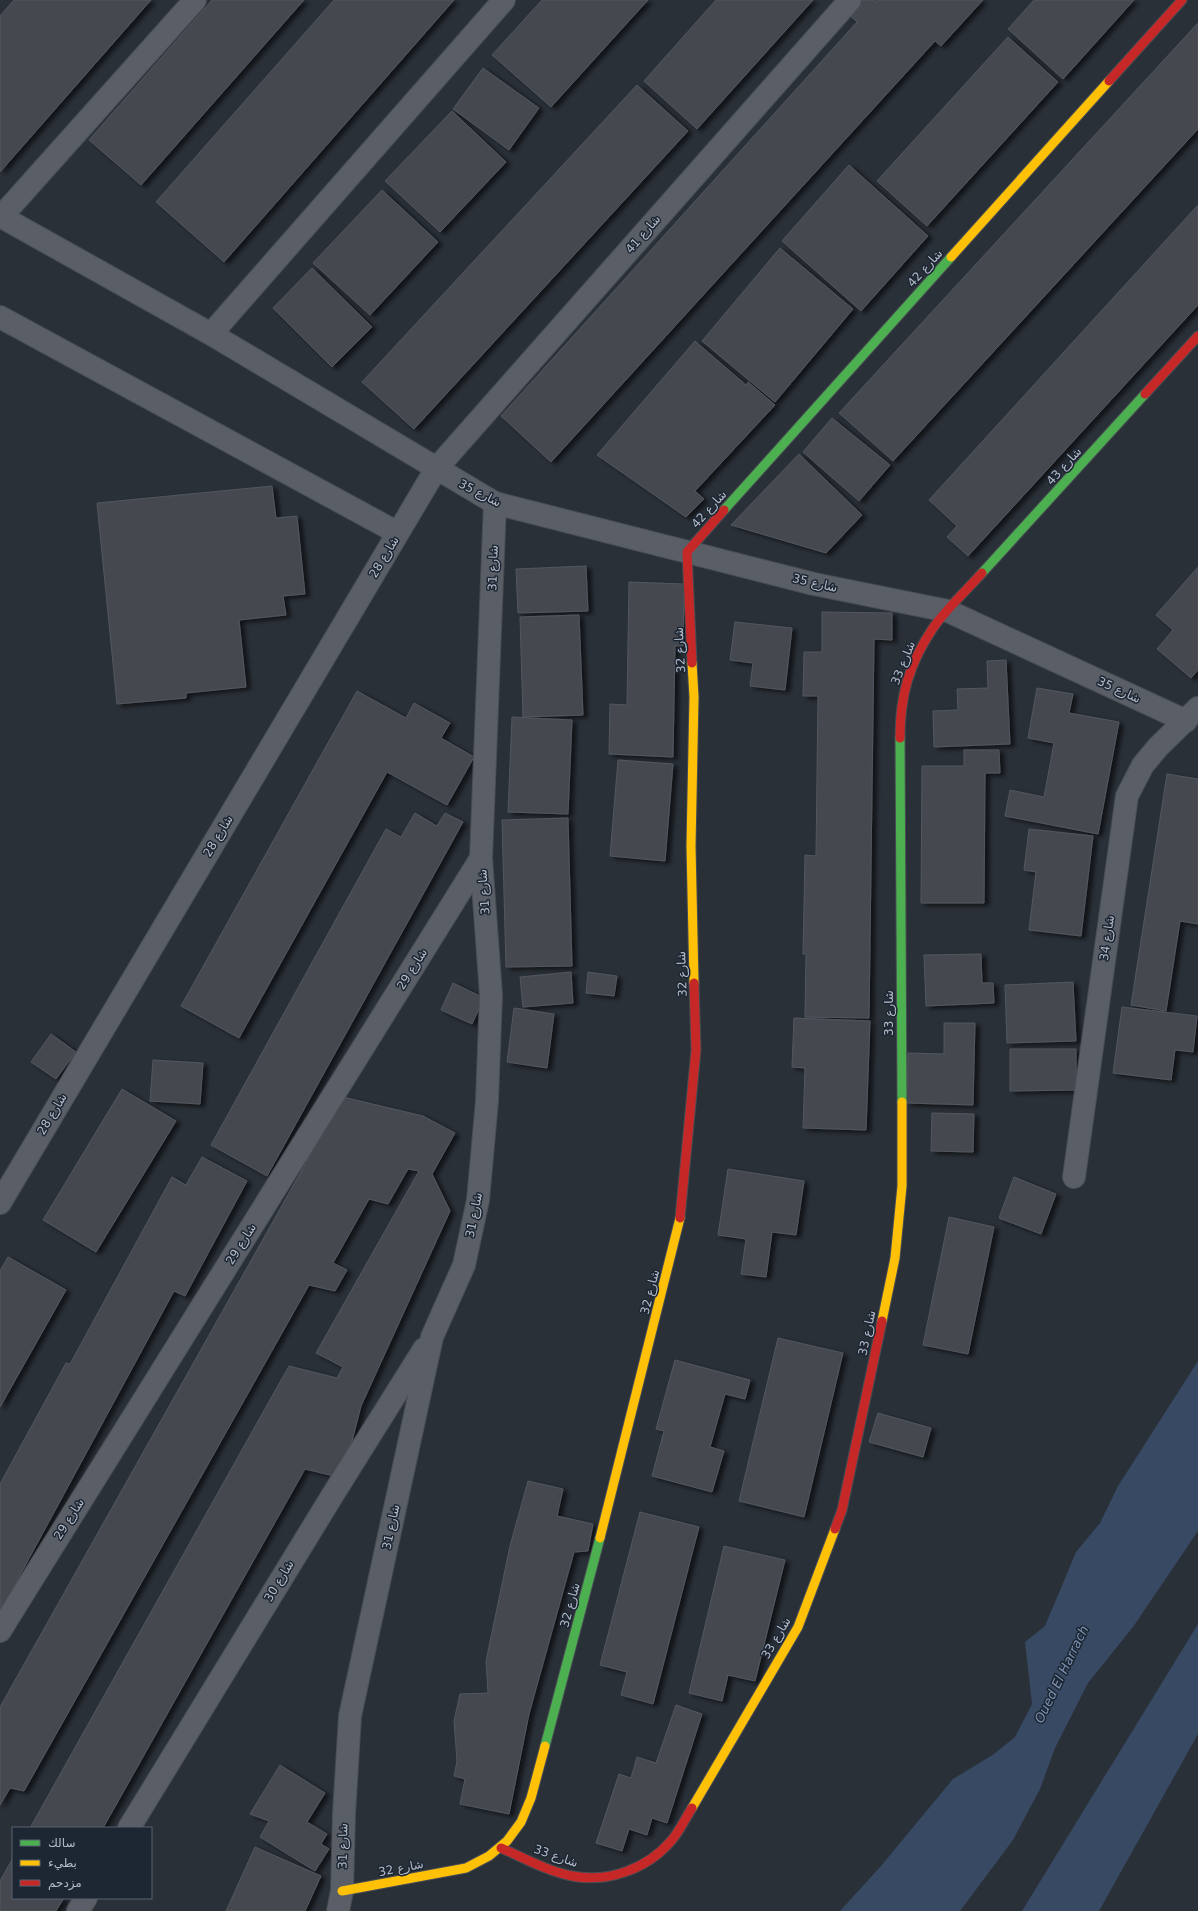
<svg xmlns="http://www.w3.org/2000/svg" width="1198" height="1911" font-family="'DejaVu Sans',Vazirmatn,sans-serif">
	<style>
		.water { fill: #384963 }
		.building { fill: #444950; stroke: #52575f; filter: url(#shadow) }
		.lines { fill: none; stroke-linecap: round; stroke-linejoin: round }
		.street-casing { stroke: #484c53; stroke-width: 24 }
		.fast-casing { stroke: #484c53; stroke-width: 11 }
		.slow-casing { stroke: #484c53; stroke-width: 11 }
		.jam-casing { stroke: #484c53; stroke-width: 11 }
		.street { stroke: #5a5e66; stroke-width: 22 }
		.fast { stroke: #4caf50; stroke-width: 9 }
		.slow { stroke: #ffc107; stroke-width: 9 }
		.jam { stroke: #c62828; stroke-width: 9 }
		.labels { text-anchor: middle; stroke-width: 3; stroke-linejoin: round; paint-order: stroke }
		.street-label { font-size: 12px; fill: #b4bcc9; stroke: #1d2633 }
		.water-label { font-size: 13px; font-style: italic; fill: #7c92b1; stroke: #1d2633 }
	</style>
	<defs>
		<filter id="shadow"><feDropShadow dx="4.5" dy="2.5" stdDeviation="2" flood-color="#0009"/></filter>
	</defs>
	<rect width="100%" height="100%" fill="#2a3038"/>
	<!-- water -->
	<path class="water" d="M 1198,1361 L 1198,1531 L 1133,1627 L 1088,1683 L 1055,1748 L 1040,1789 L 1013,1840 L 960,1911 L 840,1911 L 881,1866 L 953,1779 L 994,1754 L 1015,1737 L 1032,1704 L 1025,1642 L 1045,1626 L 1076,1552 L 1100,1523 L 1118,1486 Z
		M 1198,1624 L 1198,1734 L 1099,1911 L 1022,1911 Z"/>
	<!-- building -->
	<path class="building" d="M 14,0 L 151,0 L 0,172 L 0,16 Z
		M 212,0 L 304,0 L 141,185 L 89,140 Z
		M 334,0 L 454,0 L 224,262 L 156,202 Z
		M 542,0 L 648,0 L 551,107 L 492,55 Z
		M 716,0 L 813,0 L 697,129 L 644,81 Z
		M 857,0 L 874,0 L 876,2 L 877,0 L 983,0 L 941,46 L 935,41 L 551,462 L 501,416 L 857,22 L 846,12 Z
		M 1034,0 L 1134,0 L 1063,79 L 1008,29 Z
		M 1198,23 L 1198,129 L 893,461 L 839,413 Z
		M 1008,37 L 1058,82 L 927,226 L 877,181 Z
		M 483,68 L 539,108 L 509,150 L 453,109 Z
		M 637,85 L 688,131 L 414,429 L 362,382 Z
		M 452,111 L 506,162 L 440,232 L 385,181 Z
		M 849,165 L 928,236 L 861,311 L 782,241 Z
		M 382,190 L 438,242 L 370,315 L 313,263 Z
		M 1198,205 L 1198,305 L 968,556 L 947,537 L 957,526 L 929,500 Z
		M 780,248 L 853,309 L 775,402 L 702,341 Z
		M 312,268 L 372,327 L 332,367 L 273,308 Z
		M 695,341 L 746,385 L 748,382 L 775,405 L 695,491 L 704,499 L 686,517 L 597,455 Z
		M 832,418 L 890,465 L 859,501 L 803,452 Z
		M 799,454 L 862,515 L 826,553 L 731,525 Z
		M 272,486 L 276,518 L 297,516 L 305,594 L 283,596 L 286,615 L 239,620 L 246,687 L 186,693 L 186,698 L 117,704 L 97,503 Z
		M 586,566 L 588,611 L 518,613 L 516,569 Z
		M 1198,567 L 1198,670 L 1191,678 L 1157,649 L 1173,630 L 1156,615 Z
		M 629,582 L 684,584 L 683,646 L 675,646 L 673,757 L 609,754 L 610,704 L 627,705 Z
		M 822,612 L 892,613 L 892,640 L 874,639 L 869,1018 L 805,1017 L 806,954 L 803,954 L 805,855 L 816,856 L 818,696 L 803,696 L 804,652 L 822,652 Z
		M 579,615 L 583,715 L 523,717 L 520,617 Z
		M 735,622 L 792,628 L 785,690 L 750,686 L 753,663 L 730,660 Z
		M 1006,660 L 1010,744 L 934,747 L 933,711 L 958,710 L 957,689 L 988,688 L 987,661 Z
		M 1037,688 L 1073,694 L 1069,713 L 1119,722 L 1098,834 L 1005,816 L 1010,790 L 1044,797 L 1054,743 L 1028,738 Z
		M 357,691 L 406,718 L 414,703 L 450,723 L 441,738 L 474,757 L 447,805 L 387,772 L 239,1038 L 181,1006 Z
		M 512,717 L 572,720 L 568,814 L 508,812 Z
		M 964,750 L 999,750 L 1000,773 L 985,773 L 984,903 L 921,903 L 922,766 L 964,766 Z
		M 618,760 L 673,764 L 665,861 L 610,856 Z
		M 1167,774 L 1198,779 L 1198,924 L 1180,921 L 1166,1011 L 1131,1005 Z
		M 415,813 L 437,826 L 445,813 L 463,822 L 267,1176 L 211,1145 L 386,829 L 401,837 Z
		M 568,818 L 572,966 L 506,967 L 502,820 Z
		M 1029,829 L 1093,836 L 1081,936 L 1029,930 L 1036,872 L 1024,870 Z
		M 981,954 L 982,983 L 993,983 L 994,1003 L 926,1006 L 924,955 Z
		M 571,972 L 573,1003 L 523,1007 L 520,977 Z
		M 588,972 L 617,976 L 614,996 L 586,993 Z
		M 1073,982 L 1076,1041 L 1007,1043 L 1005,985 Z
		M 453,983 L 484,998 L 472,1024 L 441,1010 Z
		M 1122,1007 L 1197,1016 L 1193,1052 L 1175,1050 L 1171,1080 L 1113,1073 Z
		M 514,1008 L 554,1014 L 547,1068 L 507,1062 Z
		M 794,1018 L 870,1021 L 866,1130 L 803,1128 L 805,1068 L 792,1067 Z
		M 944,1023 L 975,1023 L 973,1105 L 907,1103 L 908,1053 L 944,1054 Z
		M 51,1034 L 76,1052 L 56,1079 L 31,1062 Z
		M 1010,1049 L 1076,1049 L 1076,1090 L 1010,1091 Z
		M 153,1060 L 203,1063 L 200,1104 L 150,1101 Z
		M 122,1089 L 176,1121 L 96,1252 L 43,1220 Z
		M 343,1097 L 423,1116 L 455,1133 L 432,1174 L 450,1211 L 361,1406 L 351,1445 L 334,1476 L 305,1469 L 103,1828 L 30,1828 L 289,1366 L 337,1378 L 343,1367 L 316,1353 L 419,1171 L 408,1169 L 388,1204 L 369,1199 L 333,1263 L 347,1270 L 335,1291 L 309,1285 L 24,1791 L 10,1788 L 0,1805 L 0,1707 Z
		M 932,1113 L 974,1114 L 973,1152 L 931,1151 Z
		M 202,1157 L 247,1181 L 185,1296 L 174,1291 L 0,1612 L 0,1484 L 66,1363 L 70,1364 L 172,1177 L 186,1185 Z
		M 728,1169 L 804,1181 L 796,1235 L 772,1232 L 766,1277 L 741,1274 L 746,1239 L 718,1235 Z
		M 1014,1177 L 1056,1194 L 1041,1234 L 999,1218 Z
		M 949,1217 L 994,1227 L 968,1354 L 923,1345 Z
		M 8,1257 L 66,1290 L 0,1407 L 0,1271 Z
		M 778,1338 L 843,1353 L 804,1517 L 739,1501 Z
		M 675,1360 L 750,1380 L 745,1399 L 725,1394 L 710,1447 L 724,1451 L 712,1492 L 652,1476 L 664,1431 L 656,1429 Z
		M 878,1413 L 931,1428 L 923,1457 L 869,1442 Z
		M 528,1481 L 563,1489 L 557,1516 L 593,1524 L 588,1551 L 574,1552 L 529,1714 L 509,1814 L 460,1804 L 465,1779 L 454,1776 L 457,1761 L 454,1721 L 460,1694 L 488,1693 L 486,1661 L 510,1546 Z
		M 640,1512 L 699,1527 L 653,1704 L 621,1695 L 627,1672 L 600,1665 Z
		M 724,1546 L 785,1560 L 755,1681 L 728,1675 L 722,1701 L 689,1693 Z
		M 676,1705 L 702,1714 L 667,1823 L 652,1818 L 647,1835 L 629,1829 L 622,1851 L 596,1843 L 619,1774 L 631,1778 L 637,1757 L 656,1763 Z
		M 280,1765 L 325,1793 L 307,1822 L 327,1834 L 321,1844 L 329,1849 L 315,1871 L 260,1837 L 269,1821 L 250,1814 Z
		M 255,1847 L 321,1876 L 305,1911 L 226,1911 Z
		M 13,1858 L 13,1898 L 64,1898 L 56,1911 L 0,1911 L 0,1881 Z"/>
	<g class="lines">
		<!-- street casing -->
		<g class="street-casing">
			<path id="street" d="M 0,216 L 211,334 L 495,503 L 814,584 L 948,611 L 1186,721
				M 1,217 L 195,0
				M 0,317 L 398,533
				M 211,334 L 504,0
				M 1074,1177 L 1127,796 L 1143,765 L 1158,747 L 1198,708
				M 0,1203 L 436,469 L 850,0
				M 0,1631 L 481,858
				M 129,1828 L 332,1496 L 424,1349
				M 78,1911 L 86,1898
				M 338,1911 L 342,1891 L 344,1814 L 350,1716 L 432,1337 L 464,1265 L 478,1200 L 487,1101 L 491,995 L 481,858 L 495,503"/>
		</g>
		<!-- fast casing -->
		<g class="fast-casing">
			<path id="fast" d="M 724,510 L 951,257
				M 982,573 L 1145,394
				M 900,738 L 902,1102
				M 545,1746 L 600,1538"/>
		</g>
		<!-- slow casing -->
		<g class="slow-casing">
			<path id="slow" d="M 951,257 L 1109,81
				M 692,663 L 694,697 L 691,846 L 694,983
				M 882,1321 L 895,1258 L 902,1186 L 902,1102
				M 600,1538 L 680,1218
				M 692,1808 L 798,1627 L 835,1529
				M 342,1891 L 466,1868 L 489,1856 L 507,1841 L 521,1822 L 531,1798 L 545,1746"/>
		</g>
		<!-- jam casing -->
		<g class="jam-casing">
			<path id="jam" d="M 1109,81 L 1182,0
				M 1145,394 L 1198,336
				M 692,663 L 687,552 L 724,510
				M 900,738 C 900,695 909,664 933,628 C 945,610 967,590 982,573
				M 680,1218 L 696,1050 L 694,983
				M 835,1529 L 842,1510 L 882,1321
				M 501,1848 C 524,1858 547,1871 572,1876 C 608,1883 647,1869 671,1841 C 679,1832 685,1819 692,1808"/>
		</g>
		<!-- street -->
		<use href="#street" class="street"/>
		<!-- fast -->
		<use href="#fast" class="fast"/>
		<!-- slow -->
		<use href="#slow" class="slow"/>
		<!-- jam -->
		<use href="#jam" class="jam"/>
	</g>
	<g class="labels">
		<!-- street labels -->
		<g class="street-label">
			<text transform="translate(643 234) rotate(-49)" y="4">شارع 41</text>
			<text transform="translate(925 268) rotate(-48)" y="4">شارع 42</text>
			<text transform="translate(1064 466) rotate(-48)" y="4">شارع 43</text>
			<text transform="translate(480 493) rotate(27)" y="4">شارع 35</text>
			<text transform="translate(709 509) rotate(-48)" y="4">شارع 42</text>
			<text transform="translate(384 557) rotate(-59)" y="4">شارع 28</text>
			<text transform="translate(493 568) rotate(-88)" y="4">شارع 31</text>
			<text transform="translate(815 583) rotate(13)" y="4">شارع 35</text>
			<text transform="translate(680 650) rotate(-93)" y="4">شارع 32</text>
			<text transform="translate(903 663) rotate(-68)" y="4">شارع 33</text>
			<text transform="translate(1119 690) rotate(25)" y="4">شارع 35</text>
			<text transform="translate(218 836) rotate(-59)" y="4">شارع 28</text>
			<text transform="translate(484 892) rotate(-94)" y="4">شارع 31</text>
			<text transform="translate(1107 938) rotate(-82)" y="4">شارع 34</text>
			<text transform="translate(412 969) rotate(-58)" y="4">شارع 29</text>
			<text transform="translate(682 974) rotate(-92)" y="4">شارع 32</text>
			<text transform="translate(889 1013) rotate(-90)" y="4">شارع 33</text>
			<text transform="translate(52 1114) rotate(-59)" y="4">شارع 28</text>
			<text transform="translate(474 1215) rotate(-79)" y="4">شارع 31</text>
			<text transform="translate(241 1244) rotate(-58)" y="4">شارع 29</text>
			<text transform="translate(650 1292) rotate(-76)" y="4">شارع 32</text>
			<text transform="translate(867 1333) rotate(-78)" y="4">شارع 33</text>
			<text transform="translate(69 1519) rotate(-58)" y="4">شارع 29</text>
			<text transform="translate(391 1527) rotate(-78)" y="4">شارع 31</text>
			<text transform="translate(279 1581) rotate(-59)" y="4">شارع 30</text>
			<text transform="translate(570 1605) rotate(-75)" y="4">شارع 32</text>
			<text transform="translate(776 1638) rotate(-60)" y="4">شارع 33</text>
			<text transform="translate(343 1846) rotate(-89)" y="4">شارع 31</text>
			<text transform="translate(556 1856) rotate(19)" y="4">شارع 33</text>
			<text transform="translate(401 1868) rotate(-11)" y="4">شارع 32</text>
		</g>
		<!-- water labels -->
		<g class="water-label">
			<text transform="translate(1061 1674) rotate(-64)" y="5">Oued El Harrach</text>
		</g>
	</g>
	<!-- legend -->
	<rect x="12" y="1827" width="140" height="72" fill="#1d2633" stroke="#59626f"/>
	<rect x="20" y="1840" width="20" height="6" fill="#4caf50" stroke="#59626f"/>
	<text x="48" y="1847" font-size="12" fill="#b4bcc9">سالك</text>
	<rect x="20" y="1860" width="20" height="6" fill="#ffc107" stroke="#59626f"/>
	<text x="48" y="1867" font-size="12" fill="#b4bcc9">بطيء</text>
	<rect x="20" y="1880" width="20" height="6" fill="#c62828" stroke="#59626f"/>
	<text x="48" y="1887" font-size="12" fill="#b4bcc9">مزدحم</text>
</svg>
